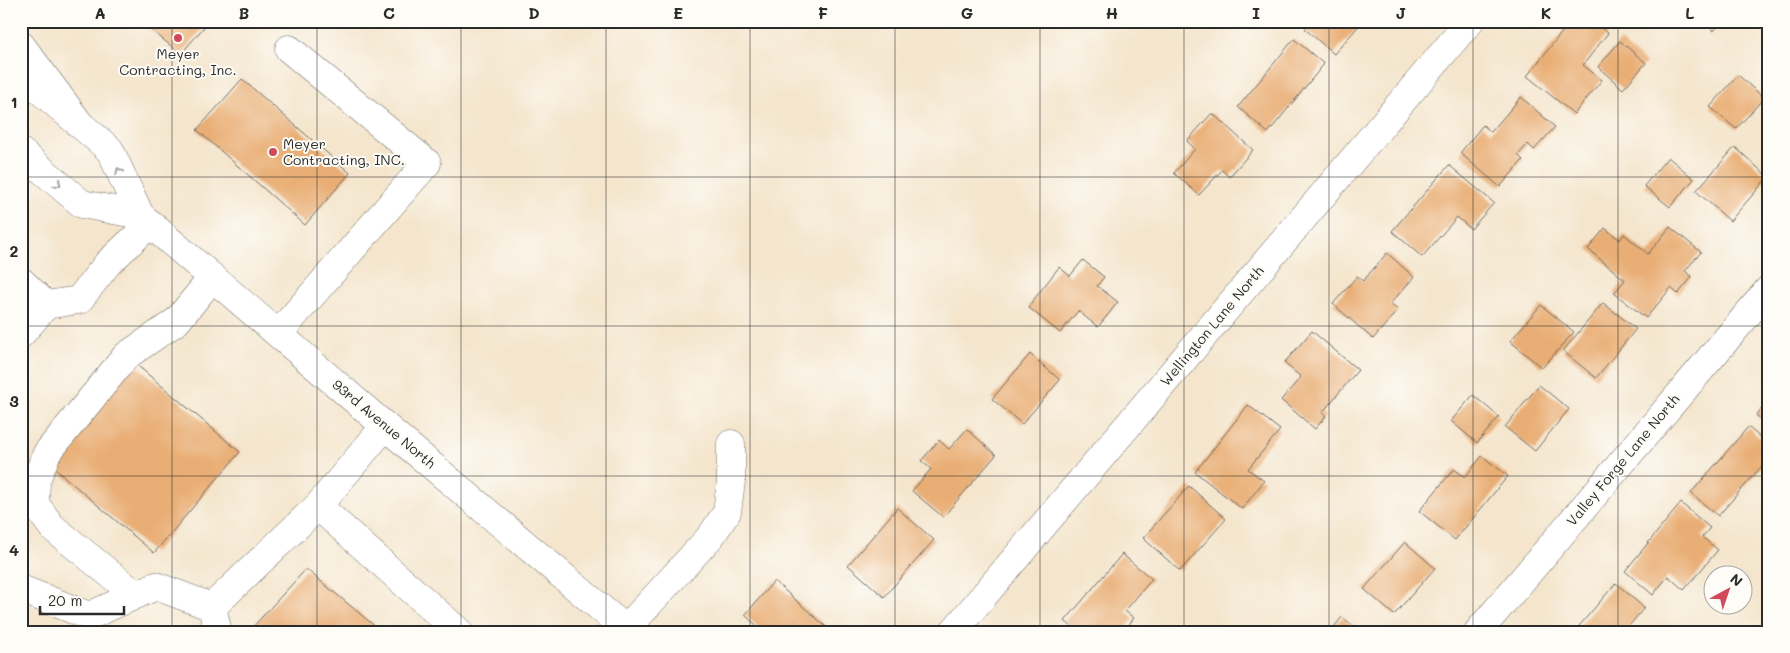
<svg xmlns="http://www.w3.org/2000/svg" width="1790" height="653" font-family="Mali,sans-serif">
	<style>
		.building { fill: #e9ae75 }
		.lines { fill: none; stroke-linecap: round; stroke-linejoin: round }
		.minor-casing { stroke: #716c63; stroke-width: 29 }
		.major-casing { stroke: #716c63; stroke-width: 29 }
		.minor { stroke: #fff; stroke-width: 28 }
		.major { stroke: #fff; stroke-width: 28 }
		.oneway { stroke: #a0a0a0 }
		.grid { fill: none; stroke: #2b2b2b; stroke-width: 1; stroke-opacity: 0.55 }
		.poi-dot { fill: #d1495b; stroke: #fdfcf7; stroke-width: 2 }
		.labels { text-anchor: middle; stroke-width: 4; stroke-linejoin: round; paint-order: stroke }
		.poi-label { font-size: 14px; fill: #2b2b2b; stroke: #fdfcf7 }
		.street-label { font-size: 14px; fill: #2b2b2b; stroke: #fdfcf7 }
		.neatline { fill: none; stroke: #2b2b2b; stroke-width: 2 }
		.grid-label { font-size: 16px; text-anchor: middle; font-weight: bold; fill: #2b2b2b }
	</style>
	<rect width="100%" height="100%" fill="#fdfcf7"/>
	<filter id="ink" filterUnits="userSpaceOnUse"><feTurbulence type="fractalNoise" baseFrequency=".02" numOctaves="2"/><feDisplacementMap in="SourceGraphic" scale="10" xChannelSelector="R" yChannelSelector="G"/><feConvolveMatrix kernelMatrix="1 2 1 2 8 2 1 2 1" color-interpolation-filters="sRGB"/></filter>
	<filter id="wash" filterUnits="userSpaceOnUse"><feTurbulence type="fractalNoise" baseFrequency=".0096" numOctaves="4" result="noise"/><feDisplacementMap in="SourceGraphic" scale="20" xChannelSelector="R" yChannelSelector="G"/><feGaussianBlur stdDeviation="1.12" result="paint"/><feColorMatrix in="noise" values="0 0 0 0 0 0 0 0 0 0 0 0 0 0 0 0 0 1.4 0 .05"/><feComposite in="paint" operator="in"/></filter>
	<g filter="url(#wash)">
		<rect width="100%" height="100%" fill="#f4e5cc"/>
		<g id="blocks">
			<!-- building -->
			<path class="building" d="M 140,21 L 209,21 L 181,54 Z
				M 1312,21 L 1363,21 L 1334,54 L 1305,29 Z
				M 1571,21 L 1593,21 L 1608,33 L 1583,65 L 1602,80 L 1574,114 L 1527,76 Z
				M 1702,21 L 1722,21 L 1714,31 Z
				M 1294,39 L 1324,64 L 1268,133 L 1238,107 Z
				M 1620,41 L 1646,63 L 1623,89 L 1598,67 Z
				M 1738,75 L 1764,98 L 1736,129 L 1710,107 Z
				M 242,79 L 350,173 L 305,225 L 197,130 Z
				M 1521,97 L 1555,127 L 1534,150 L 1528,144 L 1518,155 L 1523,160 L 1500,187 L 1460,153 L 1483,125 L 1491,132 Z
				M 1769,108 L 1769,121 L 1763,116 Z
				M 1212,113 L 1253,150 L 1229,177 L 1222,170 L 1199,195 L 1174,173 L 1195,149 L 1187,141 Z
				M 1735,147 L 1768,177 L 1730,221 L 1696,191 Z
				M 1668,157 L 1694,179 L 1670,207 L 1644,186 Z
				M 1449,165 L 1494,203 L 1471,229 L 1457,217 L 1422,257 L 1392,231 Z
				M 1670,227 L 1701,252 L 1685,271 L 1692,277 L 1678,294 L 1671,288 L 1646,318 L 1614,293 L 1625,280 L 1588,249 L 1605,228 L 1620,240 L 1624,234 L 1648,254 Z
				M 1387,253 L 1414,277 L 1390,304 L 1398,310 L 1373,339 L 1333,304 L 1357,276 L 1363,281 Z
				M 1083,260 L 1104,277 L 1097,286 L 1118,302 L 1098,327 L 1078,311 L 1060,333 L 1028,307 L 1059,267 L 1070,276 Z
				M 1603,303 L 1636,329 L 1596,378 L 1563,351 Z
				M 1541,305 L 1574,332 L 1542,368 L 1510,341 Z
				M 1312,331 L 1358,370 L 1322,413 L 1326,416 L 1315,429 L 1281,400 L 1301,377 L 1284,363 Z
				M 1030,354 L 1060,380 L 1022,424 L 992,399 Z
				M 131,360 L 240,452 L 154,553 L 47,462 Z
				M 1539,385 L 1569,409 L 1535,451 L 1505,427 Z
				M 1473,395 L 1499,417 L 1477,443 L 1451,421 Z
				M 1769,400 L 1769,426 L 1756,415 Z
				M 1248,405 L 1280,430 L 1248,469 L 1264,481 L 1242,509 L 1195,472 Z
				M 1748,427 L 1769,445 L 1769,458 L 1718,516 L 1691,493 Z
				M 967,429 L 996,455 L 943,517 L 912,491 L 931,469 L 921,461 L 939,440 L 949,449 Z
				M 1482,456 L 1508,476 L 1455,540 L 1419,511 L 1454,469 L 1465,477 Z
				M 1189,486 L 1226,519 L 1180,571 L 1143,538 Z
				M 1681,503 L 1710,528 L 1702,537 L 1718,550 L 1684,590 L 1668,576 L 1653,595 L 1625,571 Z
				M 897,508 L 934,540 L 884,597 L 848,565 Z
				M 1405,542 L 1435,568 L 1394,615 L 1364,589 Z
				M 1122,554 L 1152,579 L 1125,611 L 1134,618 L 1123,632 L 1078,632 L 1065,621 Z
				M 306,569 L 382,632 L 252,632 L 250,630 Z
				M 774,581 L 832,632 L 764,632 L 745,615 Z
				M 1616,583 L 1644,608 L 1624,632 L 1574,632 Z
				M 1342,617 L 1361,632 L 1330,632 Z"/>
		</g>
	</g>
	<g filter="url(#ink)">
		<use href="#blocks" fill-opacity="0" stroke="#716c63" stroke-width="1"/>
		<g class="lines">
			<!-- minor casing -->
			<g class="minor-casing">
				<path id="minor" d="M 21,74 L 110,150 L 140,215 L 385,426 L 629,632
					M 21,152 L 82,204 L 140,215
					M 21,281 L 46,305 L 79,300 L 108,263 L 150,224
					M 21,334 L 46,305
					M 278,334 L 427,163 L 289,49
					M 318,506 L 459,632
					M 21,589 L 89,616 L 156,586 L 212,607
					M 136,595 L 52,527 L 35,504 L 36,480 L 47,453 L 126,356 L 177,321 L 212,278
					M 626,629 L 711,536 L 727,512 L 731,481 L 731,444
					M 218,632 L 212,607 L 318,506 L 385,426
					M 953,632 L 1470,21
					M 1478,632 L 1769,289"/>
			</g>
			<!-- major casing -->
			<g class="major-casing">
				<path id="major" d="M 21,45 L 79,123"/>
			</g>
			<!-- minor -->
			<use href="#minor" class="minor"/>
			<!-- major -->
			<use href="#major" class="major"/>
		</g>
		<!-- one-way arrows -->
		<defs><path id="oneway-chevron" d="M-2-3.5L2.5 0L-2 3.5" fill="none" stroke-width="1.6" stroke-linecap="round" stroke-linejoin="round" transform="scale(1.25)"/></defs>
		<g class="oneway">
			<use href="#oneway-chevron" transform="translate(119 171) rotate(-115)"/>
			<use href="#oneway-chevron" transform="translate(58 184) rotate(41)"/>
		</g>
	</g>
	<!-- grid -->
	<path class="grid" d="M 172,21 L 172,632M 317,21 L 317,632M 461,21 L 461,632M 606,21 L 606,632M 750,21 L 750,632M 895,21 L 895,632M 1040,21 L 1040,632M 1184,21 L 1184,632M 1329,21 L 1329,632M 1473,21 L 1473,632M 1618,21 L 1618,632M 21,177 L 1769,177M 21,326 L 1769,326M 21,476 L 1769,476"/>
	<!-- markers -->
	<g class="poi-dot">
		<circle cx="178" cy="38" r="5"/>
		<circle cx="273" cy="152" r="5"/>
	</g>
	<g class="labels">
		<!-- poi labels -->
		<g class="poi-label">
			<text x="178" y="59">Meyer<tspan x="178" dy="16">Contracting, Inc.</tspan></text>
			<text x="283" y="149" text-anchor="start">Meyer<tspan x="283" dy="16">Contracting, INC.</tspan></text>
		</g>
		<!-- street labels -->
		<g class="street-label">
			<text transform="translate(1212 326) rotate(-50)" y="5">Wellington Lane North</text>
			<text transform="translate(384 424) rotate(40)" y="5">93rd Avenue North</text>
			<text transform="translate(1623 460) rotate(-50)" y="5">Valley Forge Lane North</text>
		</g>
	</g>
	<!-- margin -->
	<rect width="1790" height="653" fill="none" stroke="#fdfcf7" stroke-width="55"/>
	<!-- north arrow -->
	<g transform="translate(1728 590) rotate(40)"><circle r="24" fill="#fdfcf7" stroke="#a9a8a5"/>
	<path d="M0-4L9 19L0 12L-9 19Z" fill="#d1495b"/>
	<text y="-8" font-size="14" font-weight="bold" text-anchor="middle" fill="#2b2b2b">N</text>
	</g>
	<!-- scale -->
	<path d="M40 606v8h84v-8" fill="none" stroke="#2b2b2b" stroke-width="2.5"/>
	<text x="48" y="606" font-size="15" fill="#2b2b2b" stroke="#fdfcf7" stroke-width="4" paint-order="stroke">20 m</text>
	<rect x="28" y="28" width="1734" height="598" class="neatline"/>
	<g class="grid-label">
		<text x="100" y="19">A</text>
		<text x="244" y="19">B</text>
		<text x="389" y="19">C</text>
		<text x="534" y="19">D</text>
		<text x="678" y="19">E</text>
		<text x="823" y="19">F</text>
		<text x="967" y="19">G</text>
		<text x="1112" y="19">H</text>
		<text x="1256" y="19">I</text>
		<text x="1401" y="19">J</text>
		<text x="1546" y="19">K</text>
		<text x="1690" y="19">L</text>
		<text x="14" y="108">1</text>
		<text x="14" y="257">2</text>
		<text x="14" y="407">3</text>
		<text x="14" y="556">4</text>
	</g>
</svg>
